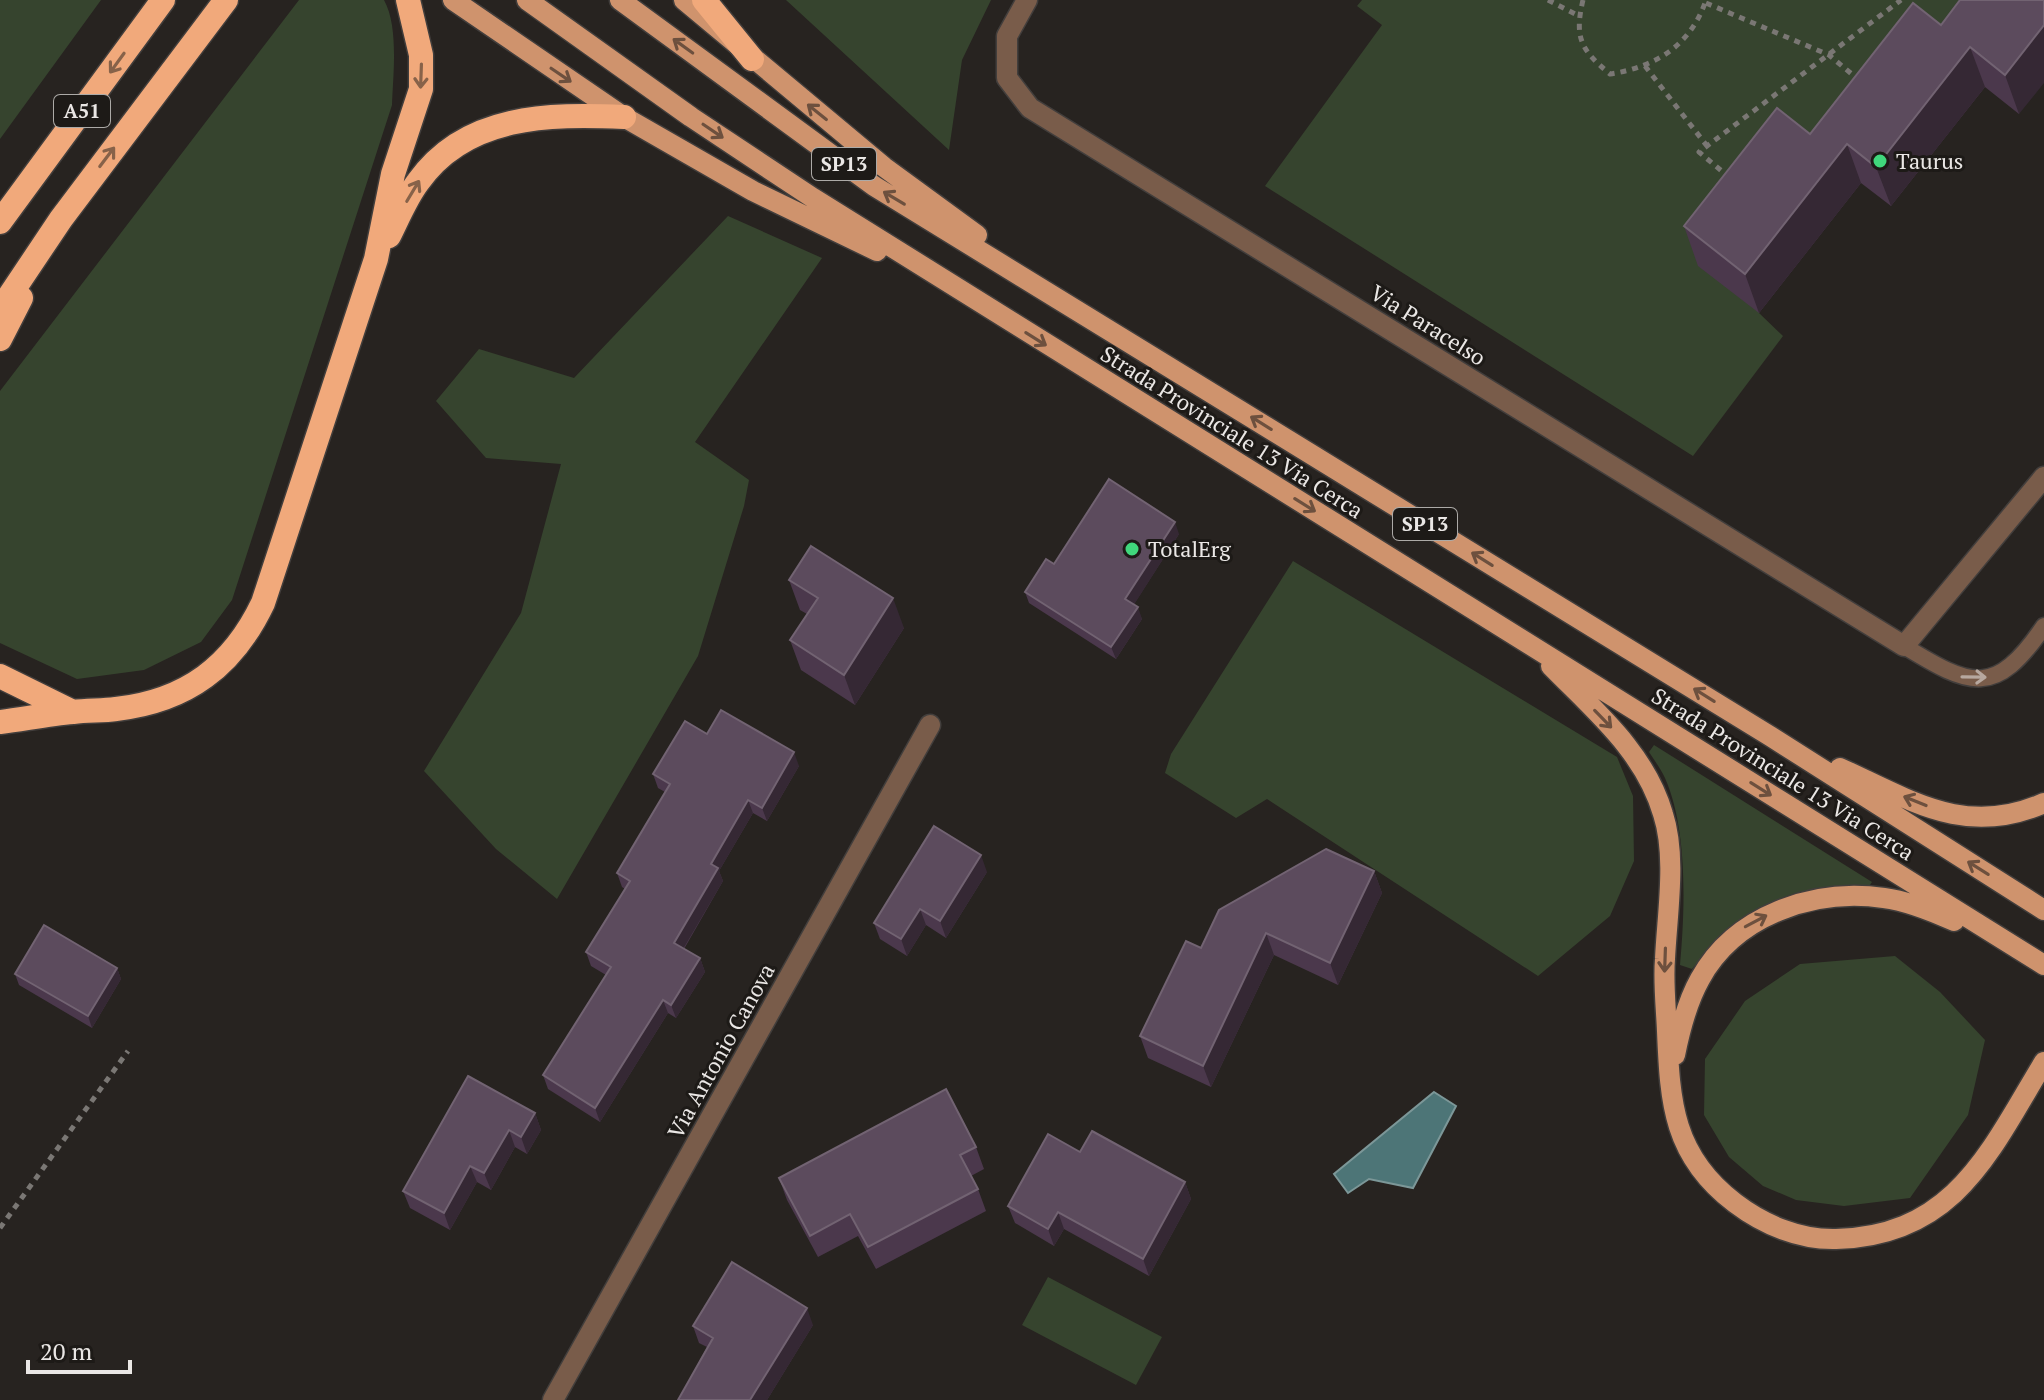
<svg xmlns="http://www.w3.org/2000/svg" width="2044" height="1400" font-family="'PT Serif',serif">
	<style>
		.green { fill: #36442e }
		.water { fill: #4d7577; stroke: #7c9798; stroke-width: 2 }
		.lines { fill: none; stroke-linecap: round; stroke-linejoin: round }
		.lane-casing { stroke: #423e3c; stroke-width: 19 }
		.street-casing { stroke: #423e3c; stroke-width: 23 }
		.primary-casing { stroke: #423e3c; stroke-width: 23 }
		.highway-casing { stroke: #423e3c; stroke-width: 27 }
		.path { stroke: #7a7774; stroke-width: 5; stroke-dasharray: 6 6; stroke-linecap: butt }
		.lane { stroke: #795c4a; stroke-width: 16 }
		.street { stroke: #795c4a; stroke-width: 20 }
		.primary { stroke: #cf936d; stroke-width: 20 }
		.highway { stroke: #f1a97b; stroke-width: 24 }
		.wall { fill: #4b384c }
		.shaded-wall { fill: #352834 }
		.building { fill: #5c4b5d; stroke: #726372; stroke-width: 2 }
		.oneway { stroke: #6d503e }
		.oneway2 { stroke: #876249 }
		.oneway3 { stroke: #b7a89f }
		.poi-dot { fill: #40d77c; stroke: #1d1a17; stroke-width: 3 }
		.labels { text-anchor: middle; stroke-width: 6; stroke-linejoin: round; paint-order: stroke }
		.shield { fill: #1d1a17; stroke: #acaaa7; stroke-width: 2 }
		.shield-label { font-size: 20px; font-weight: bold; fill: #eae7e5 }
		.poi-label { font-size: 22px; fill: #eae7e5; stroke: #1d1a17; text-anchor: start }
		.street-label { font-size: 22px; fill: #eae7e5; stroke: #1d1a17 }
	</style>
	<rect width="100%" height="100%" fill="#272320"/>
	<!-- green -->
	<path class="green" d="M 0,0 L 101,0 L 0,139 Z
		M 299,0 L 384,0 C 399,27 393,75 392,105 L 232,600 L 201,642 L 144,670 L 77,679 L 0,643 L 0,391 Z
		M 786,0 L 991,0 L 962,60 L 949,150 Z
		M 1362,0 L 2005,0 L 1928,43 L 1759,313 L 1783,336 L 1693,456 L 1265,186 L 1382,25 L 1357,6 Z
		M 728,216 L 822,258 L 695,442 L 749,480 L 744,506 L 698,656 L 557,899 L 496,849 L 424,771 L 521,613 L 561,464 L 486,458 L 436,401 L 479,349 L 574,378 Z
		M 1293,561 L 1617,757 L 1633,796 L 1634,861 L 1610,916 L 1538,976 L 1267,799 L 1236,818 L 1165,773 L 1171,754 Z
		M 1654,745 L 1872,882 L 1867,889 C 1793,877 1737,915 1692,969 L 1680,965 C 1685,910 1688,830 1665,778 C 1661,769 1654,760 1649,752 Z
		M 1895,956 L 1940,992 L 1985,1040 L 1968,1115 L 1910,1198 L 1844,1206 L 1796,1200 L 1763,1186 L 1729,1157 L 1704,1115 L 1705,1059 L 1745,1001 L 1800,964 Z
		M 1048,1277 L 1162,1337 L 1136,1385 L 1022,1325 Z"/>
	<!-- water -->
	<path class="water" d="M 1434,1092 L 1456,1106 L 1413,1188 L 1369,1179 L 1348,1193 L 1334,1174 Z"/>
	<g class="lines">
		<!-- lane casing -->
		<g class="lane-casing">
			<path id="lane" d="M 1904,646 C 1971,687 1995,698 2044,626"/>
		</g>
		<!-- street casing -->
		<g class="street-casing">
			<path id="street" d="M 1027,0 L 1007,36 L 1007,78 L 1030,108 L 1904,646 L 2044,477
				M 553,1400 L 930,725"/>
		</g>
		<!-- primary casing -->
		<g class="primary-casing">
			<path id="primary" d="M 453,0 L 624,117 L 753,191 L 877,251
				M 527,0 L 691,117 L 813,198 L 2044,965
				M 620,0 L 874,186 L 1770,736 L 2044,910
				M 684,0 L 884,167 L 977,235
				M 1551,666 C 1595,711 1645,752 1663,814 C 1677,857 1667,914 1665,959 C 1663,982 1666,1007 1667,1031 C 1670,1103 1673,1156 1735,1203 C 1764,1225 1800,1240 1836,1239 C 1955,1236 1990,1151 2044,1062
				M 1840,768 C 1911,800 1965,838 2044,803
				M 1675,1055 C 1680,1030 1687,1002 1700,979 C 1735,915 1814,888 1884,898 C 1908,901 1932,911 1954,921"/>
		</g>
		<!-- highway casing -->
		<g class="highway-casing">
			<path id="highway" d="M 704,0 L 752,59
				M 0,222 L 163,0
				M 389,236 C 398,218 406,198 418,182 C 466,114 549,114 624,117
				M 0,310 L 61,219 L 226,0
				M 0,339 L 21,298
				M 0,676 L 73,712
				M 0,722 C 24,719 49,714 73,712 C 88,710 102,711 116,709 C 187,701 233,666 263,603 L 376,259 L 393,174 L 421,89 L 421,55 L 408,0"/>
		</g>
		<!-- path -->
		<path class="path" d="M 1548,0 L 1579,16
			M 1583,0 C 1574,38 1581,50 1610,74 C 1656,67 1691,45 1706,0
			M 1706,3 L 1829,55 L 1860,81
			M 1645,66 L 1707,146
			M 1730,178 L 1699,152 L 1901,0
			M 0,1228 L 128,1051"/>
		<!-- lane -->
		<use href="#lane" class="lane"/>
		<!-- street -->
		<use href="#street" class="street"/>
		<!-- primary -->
		<use href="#primary" class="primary"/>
		<!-- highway -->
		<use href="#highway" class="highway"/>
	</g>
	<!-- wall -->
	<path class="wall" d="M 2044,0 L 2019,114 L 1985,87 L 1891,206 L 1861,183 L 1759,313 L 1698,266 L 1684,226 L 1810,134 L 1941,25 Z
		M 1179,534 L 1134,604 L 1142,619 L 1116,659 L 1029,603 L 1025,592 L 1054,564 Z
		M 789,580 L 904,628 L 855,705 L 801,670 L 790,640 L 807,614 L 800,610 Z
		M 707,734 L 799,766 L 767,821 L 753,813 L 719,871 L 723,881 L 684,949 L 700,958 L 705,972 L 676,1018 L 668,1013 L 600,1122 L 548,1089 L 543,1075 L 606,975 L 591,966 L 586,952 L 625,889 L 622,887 L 617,873 L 665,792 L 658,788 L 653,774 Z
		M 1374,871 L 1382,893 L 1338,985 L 1274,955 L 1211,1087 L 1148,1058 L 1140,1036 L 1201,948 Z
		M 987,872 L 946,938 L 926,925 L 907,956 L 880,939 L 874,923 Z
		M 117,968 L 121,979 L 92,1028 L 19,985 L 15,974 Z
		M 535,1113 L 541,1130 L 527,1154 L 515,1147 L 491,1190 L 477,1182 L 450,1230 L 410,1208 L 403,1191 Z
		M 976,1147 L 984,1169 L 971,1176 L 978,1189 L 986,1211 L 876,1269 L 858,1236 L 818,1257 L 787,1200 L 779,1178 Z
		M 1080,1152 L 1185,1182 L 1191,1199 L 1149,1276 L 1064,1229 L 1054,1246 L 1015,1223 L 1008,1206 Z
		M 813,1325 L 767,1400 L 678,1400 L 707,1347 L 699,1343 L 693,1326 Z"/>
	<!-- shaded-wall -->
	<path class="shaded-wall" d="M 2044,25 L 2044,83 L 2019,114 L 2005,75 Z
		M 1970,47 L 1985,87 L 1891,206 L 1876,167 Z
		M 1847,144 L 1861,183 L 1759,313 L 1745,274 Z
		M 1175,522 L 1179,534 L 1130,611 L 1125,599 Z
		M 893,598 L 904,628 L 855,705 L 844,675 Z
		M 1138,607 L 1142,619 L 1116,659 L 1111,647 Z
		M 794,752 L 799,766 L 767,821 L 762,808 Z
		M 748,800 L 753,813 L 719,871 L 723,881 L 679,956 L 674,943 L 711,864 Z
		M 981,855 L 987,872 L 946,938 L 940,921 Z
		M 1374,871 L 1382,893 L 1338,985 L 1330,963 Z
		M 920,909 L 926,925 L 907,956 L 901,939 Z
		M 1266,933 L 1274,955 L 1211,1087 L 1203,1066 Z
		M 700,958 L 705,972 L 676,1018 L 671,1005 Z
		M 117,968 L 121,979 L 92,1028 L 88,1016 Z
		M 663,1000 L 668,1013 L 600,1122 L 595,1108 Z
		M 535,1113 L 541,1130 L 527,1154 L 521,1137 Z
		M 509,1130 L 515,1147 L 491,1190 L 484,1173 Z
		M 470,1166 L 477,1182 L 450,1230 L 444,1213 Z
		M 1185,1182 L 1191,1199 L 1149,1276 L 1143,1259 Z
		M 1058,1212 L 1064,1229 L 1054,1246 L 1048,1229 Z
		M 807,1308 L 813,1325 L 767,1400 L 750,1400 Z"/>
	<!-- building -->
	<path class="building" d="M 1960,0 L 2044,0 L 2044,25 L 2005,75 L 1970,47 L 1876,167 L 1847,144 L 1745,274 L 1684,226 L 1777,108 L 1810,134 L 1913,3 L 1941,25 Z
		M 1109,479 L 1175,522 L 1125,599 L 1138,607 L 1111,647 L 1025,592 L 1046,559 L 1054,564 Z
		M 811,546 L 893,598 L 844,675 L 790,640 L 818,598 L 789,580 Z
		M 721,710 L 794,752 L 762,808 L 748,800 L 711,864 L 718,868 L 674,943 L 700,958 L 671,1005 L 663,1000 L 595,1108 L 543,1075 L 611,967 L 586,952 L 630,881 L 617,873 L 670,784 L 653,774 L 685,721 L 707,734 Z
		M 934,826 L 981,855 L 940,921 L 920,909 L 901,939 L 874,923 Z
		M 1326,849 L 1374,871 L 1330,963 L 1266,933 L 1203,1066 L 1140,1036 L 1186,941 L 1201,948 L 1219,910 Z
		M 44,925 L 117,968 L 88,1016 L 15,974 Z
		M 468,1076 L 535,1113 L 521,1137 L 509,1130 L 484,1173 L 470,1166 L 444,1213 L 403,1191 Z
		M 946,1089 L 976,1147 L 960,1155 L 978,1189 L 868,1247 L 850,1214 L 810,1236 L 779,1178 Z
		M 1092,1131 L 1185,1182 L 1143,1259 L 1058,1212 L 1048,1229 L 1008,1206 L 1048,1134 L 1080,1152 Z
		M 732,1262 L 807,1308 L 750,1400 L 678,1400 L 713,1338 L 693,1326 Z"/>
	<!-- one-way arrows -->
	<defs><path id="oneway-shaft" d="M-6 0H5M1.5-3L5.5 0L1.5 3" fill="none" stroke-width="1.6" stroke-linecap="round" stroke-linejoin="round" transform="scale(2)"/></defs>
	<g class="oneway">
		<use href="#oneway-shaft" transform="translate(683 46) rotate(-144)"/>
		<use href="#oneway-shaft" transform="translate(561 75) rotate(34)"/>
		<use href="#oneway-shaft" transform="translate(817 112) rotate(-141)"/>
		<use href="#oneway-shaft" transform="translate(713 131) rotate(34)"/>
		<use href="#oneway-shaft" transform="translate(894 198) rotate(-149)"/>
		<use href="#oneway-shaft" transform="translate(1036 339) rotate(32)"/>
		<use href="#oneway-shaft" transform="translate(1261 423) rotate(-148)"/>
		<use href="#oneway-shaft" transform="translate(1305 505) rotate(32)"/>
		<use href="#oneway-shaft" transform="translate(1482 559) rotate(-148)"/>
		<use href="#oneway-shaft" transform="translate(1704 695) rotate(-148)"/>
		<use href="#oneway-shaft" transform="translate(1603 719) rotate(46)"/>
		<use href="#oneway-shaft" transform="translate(1761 789) rotate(32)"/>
		<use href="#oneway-shaft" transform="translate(1915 801) rotate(-158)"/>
		<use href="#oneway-shaft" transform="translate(1978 868) rotate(-148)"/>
		<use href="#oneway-shaft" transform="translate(1756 921) rotate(-28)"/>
		<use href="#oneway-shaft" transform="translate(1665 960) rotate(92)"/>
	</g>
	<g class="oneway2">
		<use href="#oneway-shaft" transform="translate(117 63) rotate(126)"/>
		<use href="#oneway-shaft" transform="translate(421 76) rotate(92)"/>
		<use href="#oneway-shaft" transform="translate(107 157) rotate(-53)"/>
		<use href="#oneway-shaft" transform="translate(413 191) rotate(-59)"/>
	</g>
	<use class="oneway3" href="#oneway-shaft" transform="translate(1974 677) rotate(1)"/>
	<!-- markers -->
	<g class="poi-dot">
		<circle cx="1880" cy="161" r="8"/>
		<circle cx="1132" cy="549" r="8"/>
	</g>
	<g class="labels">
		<!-- shield labels -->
		<g class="shield">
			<rect x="54" y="95" width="56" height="32" rx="6"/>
			<rect x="812" y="148" width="64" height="32" rx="6"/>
			<rect x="1393" y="508" width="64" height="32" rx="6"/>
		</g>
		<g class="shield-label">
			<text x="82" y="118">A51</text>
			<text x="844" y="171">SP13</text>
			<text x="1425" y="531">SP13</text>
		</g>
		<!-- poi labels -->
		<g class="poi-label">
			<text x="1896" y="169">Taurus</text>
			<text x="1148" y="557">TotalErg</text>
		</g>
		<!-- street labels -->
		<g class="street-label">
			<text transform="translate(1428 325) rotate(32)" y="8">Via Paracelso</text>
			<text transform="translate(1232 432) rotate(32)" y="8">Strada Provinciale 13 Via Cerca</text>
			<text transform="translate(1783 774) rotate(32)" y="8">Strada Provinciale 13 Via Cerca</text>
			<text transform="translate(721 1051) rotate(-61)" y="8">Via Antonio Canova</text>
		</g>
	</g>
	<!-- scale -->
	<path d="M28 1360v12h102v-12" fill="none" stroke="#eae7e5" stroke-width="4"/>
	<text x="40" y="1360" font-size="24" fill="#eae7e5" stroke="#1d1a17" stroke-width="6" paint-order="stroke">20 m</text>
</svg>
